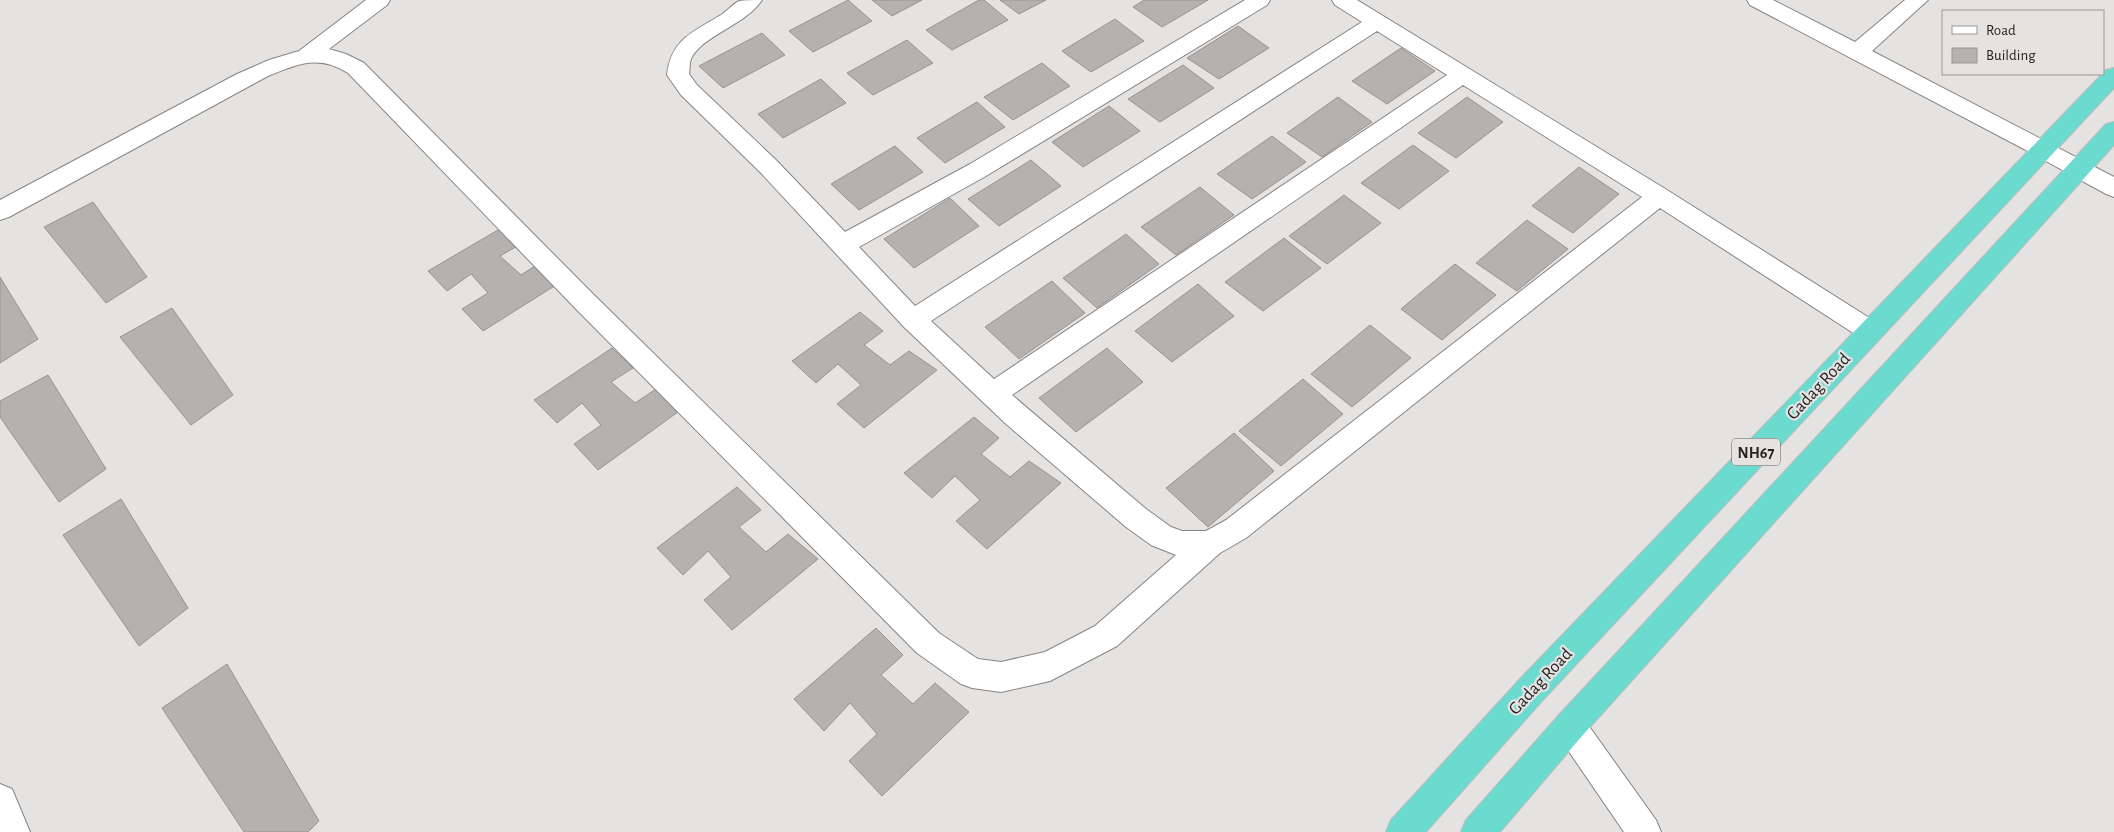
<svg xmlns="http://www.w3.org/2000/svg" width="2114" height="832" font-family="'Alegreya Sans',sans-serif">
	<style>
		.building { fill: #b4b1b0; stroke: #969391 }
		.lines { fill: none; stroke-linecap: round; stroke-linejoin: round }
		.minor-casing { stroke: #878482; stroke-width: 2 }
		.trunk-casing { stroke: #bebdbd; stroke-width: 2 }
		.minor { fill: #fff; fill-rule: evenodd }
		.trunk { fill: #6bdacf; fill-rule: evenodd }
		.labels { text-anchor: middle; stroke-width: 4.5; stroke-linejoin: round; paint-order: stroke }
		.shield { fill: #e5e3e1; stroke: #5f5d5c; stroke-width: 1 }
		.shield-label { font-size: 16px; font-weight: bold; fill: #252423 }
		.street-label { font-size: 18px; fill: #252423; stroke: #e5e3e1 }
	</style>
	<rect width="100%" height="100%" fill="#e5e3e1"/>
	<!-- building -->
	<path class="building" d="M 848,0 L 872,21 L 813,52 L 789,31 Z
		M 872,0 L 922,0 L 892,16 Z
		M 979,0 L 984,0 L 1008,20 L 952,50 L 926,30 Z
		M 1000,0 L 1046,0 L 1019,14 Z
		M 1144,0 L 1208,0 L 1162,27 L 1133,7 Z
		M 1115,19 L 1144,41 L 1091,72 L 1062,51 Z
		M 1238,26 L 1269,48 L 1219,79 L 1187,58 Z
		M 762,33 L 785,55 L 723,88 L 699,66 Z
		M 907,40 L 933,63 L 873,95 L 847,73 Z
		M 1401,48 L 1435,71 L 1387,104 L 1352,81 Z
		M 1042,63 L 1070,86 L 1013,120 L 984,97 Z
		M 1183,65 L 1214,88 L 1160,122 L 1128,99 Z
		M 821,79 L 846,103 L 783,138 L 758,114 Z
		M 1338,97 L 1372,122 L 1322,157 L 1287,133 Z
		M 1467,97 L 1503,122 L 1456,158 L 1418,133 Z
		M 977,102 L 1005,127 L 945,163 L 917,138 Z
		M 1109,106 L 1140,131 L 1083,167 L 1052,142 Z
		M 1272,136 L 1306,162 L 1252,199 L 1217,174 Z
		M 1413,145 L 1449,171 L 1399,209 L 1361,183 Z
		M 895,146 L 923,172 L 859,210 L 831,184 Z
		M 1031,160 L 1061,186 L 999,226 L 968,199 Z
		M 1579,167 L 1619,194 L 1573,233 L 1532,206 Z
		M 1200,187 L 1234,215 L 1176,255 L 1141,227 Z
		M 1344,195 L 1381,223 L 1327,264 L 1289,236 Z
		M 950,198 L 979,226 L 914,268 L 884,239 Z
		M 93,202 L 147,277 L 106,303 L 44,227 Z
		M 1527,220 L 1568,249 L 1517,291 L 1476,263 Z
		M 503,227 L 521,244 L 500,256 L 521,275 L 541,262 L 564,280 L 483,331 L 462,309 L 488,293 L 471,274 L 447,291 L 428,271 Z
		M 1126,234 L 1159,264 L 1097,308 L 1063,278 Z
		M 1284,238 L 1321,268 L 1263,311 L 1225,282 Z
		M 1455,264 L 1496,295 L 1442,340 L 1401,309 Z
		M 0,277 L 38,339 L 0,363 Z
		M 1052,281 L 1085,313 L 1019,359 L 985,327 Z
		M 1198,284 L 1234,316 L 1172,362 L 1135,331 Z
		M 172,308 L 233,395 L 191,425 L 120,337 Z
		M 860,312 L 883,331 L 864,345 L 890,365 L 909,351 L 937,370 L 864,428 L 837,404 L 861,385 L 838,364 L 816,383 L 792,361 Z
		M 1370,325 L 1411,358 L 1352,407 L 1311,374 Z
		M 612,348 L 633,368 L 611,382 L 635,403 L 656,389 L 682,409 L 598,470 L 574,444 L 601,425 L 582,403 L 557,423 L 534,400 Z
		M 1107,348 L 1143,382 L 1076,432 L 1039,398 Z
		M 48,375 L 106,469 L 59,502 L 0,417 L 0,401 Z
		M 1303,379 L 1343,414 L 1281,466 L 1239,431 Z
		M 974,417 L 999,438 L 981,454 L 1010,477 L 1029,461 L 1061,483 L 987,549 L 956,521 L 980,500 L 955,476 L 932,498 L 904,473 Z
		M 1234,433 L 1274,471 L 1208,527 L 1166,488 Z
		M 737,487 L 761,510 L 739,527 L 766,552 L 788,534 L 818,559 L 732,630 L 704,600 L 731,577 L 708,551 L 683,575 L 657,548 Z
		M 121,499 L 188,608 L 139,646 L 63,535 Z
		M 876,628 L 903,655 L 881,675 L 913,704 L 935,683 L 969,712 L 882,796 L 849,761 L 877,734 L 850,703 L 824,731 L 794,699 Z
		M 227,664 L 319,821 L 308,832 L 244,832 L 162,708 Z"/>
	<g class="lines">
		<!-- minor casing -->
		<g class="minor-casing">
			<path id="minor" d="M 366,0 L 390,0 L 387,5 L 329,49 L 346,54 L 364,63 L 594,295 L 939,633 L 978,659 L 1001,662 L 1045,652 L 1095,626 L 1176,555 L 1151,545 L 1126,527 L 1005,423 L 904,327 L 760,172 L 681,95 L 667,75 C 671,39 693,32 721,15 C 727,11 733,4 739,1 C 744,0 756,0 762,0 C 746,25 701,36 691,59 C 689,64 690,69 689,74 L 697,85 L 776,160 L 845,232 L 970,164 L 1245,0 L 1270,0 L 1267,5 L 986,176 L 859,247 L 915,306 L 1362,22 L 1335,5 L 1332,0 L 1357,0 L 1667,190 L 1879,324 L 1883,331 L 1879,338 L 1870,341 L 1861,338 L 1660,208 L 1246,538 L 1220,553 L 1117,646 L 1050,681 L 1001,692 L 972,688 L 961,684 L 917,653 L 576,309 L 348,73 C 319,54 297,64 268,76 L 9,217 L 0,220 L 0,200 L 237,74 L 269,60 L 299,51 ZM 1377,31 L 1447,75 L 994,379 L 931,321 ZM 1463,85 L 1642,197 L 1226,520 L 1206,531 L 1182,531 L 1171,527 L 1146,509 L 1012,395 Z
				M 1747,0 L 1773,0 L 1855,42 L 1905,0 L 1928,0 L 1872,51 L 2114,177 L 2114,197 L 2106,194 L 2022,148 L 1750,5 Z
				M 1570,710 L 1581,715 L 1656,820 L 1661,832 L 1624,832 L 1559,737 L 1554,726 L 1559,715 Z
				M 0,784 L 12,789 L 30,832 L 0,832 Z"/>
		</g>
		<!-- trunk casing -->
		<g class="trunk-casing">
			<path id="trunk" d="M 2114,68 L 2114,88 L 1541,702 L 1426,832 L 1386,832 L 1391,820 L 1519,680 L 2106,70 Z
				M 2114,122 L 2114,145 L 1581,737 L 1500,832 L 1461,832 L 1466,820 L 1559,715 L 2106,124 Z"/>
		</g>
		<!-- minor -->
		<use href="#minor" class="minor"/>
		<!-- trunk -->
		<use href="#trunk" class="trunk"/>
	</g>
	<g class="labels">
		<!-- shield labels -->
		<rect class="shield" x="1732" y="438.5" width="48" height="27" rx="4"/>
		<g class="shield-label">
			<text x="1756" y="458">NH67</text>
		</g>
		<!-- street labels -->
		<g class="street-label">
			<text transform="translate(1818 386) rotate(-47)" y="6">Gadag Road</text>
			<text transform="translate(1540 681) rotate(-47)" y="6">Gadag Road</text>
		</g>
	</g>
	<!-- legend -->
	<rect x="1942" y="10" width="162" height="65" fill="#e5e3e1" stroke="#989795"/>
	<rect x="1952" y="26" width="25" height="8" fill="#ffffff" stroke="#989795"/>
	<text x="1986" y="35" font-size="15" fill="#252423">Road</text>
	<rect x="1952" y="48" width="25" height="15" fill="#b4b1b0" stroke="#989795"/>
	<text x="1986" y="60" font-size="15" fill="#252423">Building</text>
</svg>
